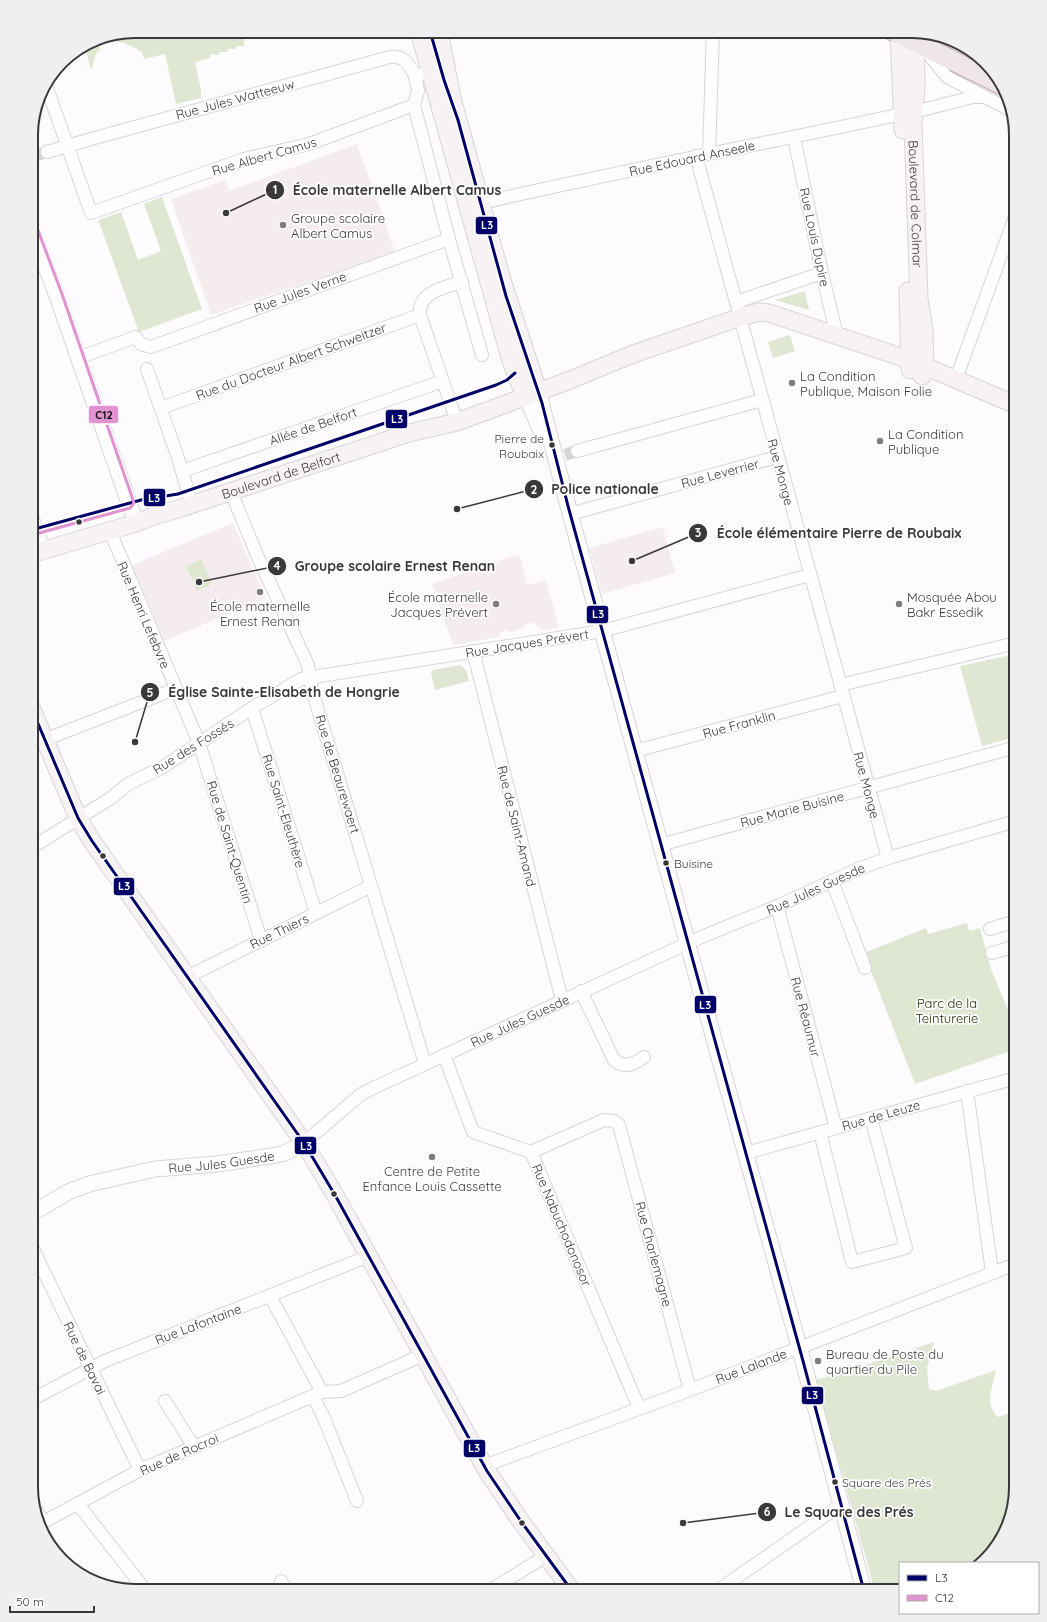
<svg xmlns="http://www.w3.org/2000/svg" width="1047" height="1622" font-family="Quicksand,sans-serif">
	<style>
		.education { fill: #f5ecee }
		.green { fill: #dfe7d3 }
		.lines { fill: none; stroke-linecap: round; stroke-linejoin: round }
		.minor-tunnel { stroke: #d6d4d6; stroke-width: 12; stroke-dasharray: 12 6; stroke-linecap: butt }
		.minor-casing { stroke: #d7d5d7; stroke-width: 14 }
		.tertiary-casing { stroke: #d7d5d7; stroke-width: 17 }
		.secondary-casing { stroke: #d7d5d7; stroke-width: 19 }
		.primary-casing { stroke: #bcabb0; stroke-width: 21 }
		.minor { stroke: #fffeff; stroke-width: 12 }
		.tertiary { stroke: #fffeff; stroke-width: 15 }
		.secondary { stroke: #f7f2f4; stroke-width: 17 }
		.primary { stroke: #efe6e8; stroke-width: 19 }
		.bus-1-casing { stroke: #fff; stroke-width: 6 }
		.bus-2-casing { stroke: #fff; stroke-width: 6 }
		.bus-1 { stroke: #006; stroke-width: 3 }
		.bus-2 { stroke: #e192d0; stroke-width: 3 }
		.poi-dot { fill: #7e7c7e; stroke: #fff; stroke-width: 1.5 }
		.bus-dot { fill: #3a383a; stroke: #fff; stroke-width: 1.5 }
		.labels { text-anchor: middle; stroke-width: 3.5; stroke-linejoin: round; paint-order: stroke }
		.bus-label { font-size: 12px; fill: #3a383a; stroke: #fff; text-anchor: start }
		.street-label { font-size: 13px; fill: #3a383a; stroke: #fff }
		.poi-label { font-size: 13px; fill: #3a383a; stroke: #fff; text-anchor: start }
		.park-label { font-size: 13px; fill: #212f02; stroke: #fff }
		.rim { fill: none; stroke: #3a383a; stroke-width: 2 }
		.leader { fill: none; stroke: #3a383a; stroke-width: 1.5 }
		.callout-dot { fill: #3a383a; stroke: #fff; stroke-width: 1.5 }
		.mark-label { font-size: 12px; text-anchor: middle; font-weight: bold; fill: #fff }
		.callout-label { font-size: 14px; text-anchor: middle; font-weight: bold; fill: #3a383a; stroke: #fff; stroke-width: 3.5; stroke-linejoin: round; paint-order: stroke }
		.line-badge { stroke: #fff; stroke-width: 1.5 }
		.badge-label { font-size: 11px; text-anchor: middle; font-weight: bold; fill: #fff }
		.pale-badge-label { font-size: 11px; text-anchor: middle; font-weight: bold; fill: #111 }
	</style>
	<rect width="100%" height="100%" fill="#fdfbfd"/>
	<!-- education -->
	<path class="education" d="M 357,144 L 395,252 L 211,315 L 171,199 L 225,180 L 229,191 Z
		M 233,523 L 266,598 L 164,641 L 132,565 Z
		M 663,527 L 675,573 L 602,594 L 589,548 Z
		M 519,554 L 527,585 L 546,580 L 559,627 L 542,631 L 532,622 L 524,625 L 523,628 L 510,633 L 507,630 L 500,633 L 499,637 L 453,645 L 432,584 Z"/>
	<!-- green -->
	<path class="green" d="M 135,31 L 248,31 L 247,37 L 244,37 L 244,46 L 236,46 L 236,49 L 228,49 L 227,52 L 219,52 L 219,55 L 211,54 L 210,58 L 195,62 L 201,90 L 201,98 L 176,104 L 165,54 L 144,59 L 142,52 L 137,50 L 138,49 L 132,47 L 132,46 C 126,44 119,42 113,40 L 113,42 L 107,40 L 106,42 L 102,41 L 99,52 L 97,51 L 91,71 L 85,46 L 95,39 Z
		M 162,197 L 202,309 L 139,332 L 98,220 L 121,212 L 138,260 L 161,251 L 144,204 Z
		M 805,291 L 809,310 L 775,300 Z
		M 790,335 L 795,351 L 773,358 L 768,342 Z
		M 201,559 L 212,584 L 197,591 L 186,566 Z
		M 1016,654 L 1016,700 L 1011,701 L 1016,720 L 1016,737 L 982,746 L 960,666 Z
		M 460,665 L 466,670 L 469,681 L 435,690 L 431,673 L 433,670 Z
		M 967,923 L 969,931 L 980,928 L 991,969 L 1016,1029 L 1016,1049 L 915,1084 L 864,953 L 926,928 L 928,934 Z
		M 934,1342 L 927,1368 L 929,1389 L 936,1391 L 996,1370 C 993,1385 984,1405 998,1417 L 1016,1411 L 1016,1487 L 999,1545 L 978,1563 L 900,1563 L 900,1591 L 875,1591 L 816,1380 L 844,1372 Z"/>
	<g class="lines">
		<!-- minor-tunnel -->
		<path class="minor-tunnel" d="M 31,157 L 47,152
			M 565,455 L 577,451"/>
		<!-- minor casing -->
		<g class="minor-casing">
			<g id="minor">
				<path d="M 926,51 L 947,77 L 1010,110"/>
				<path d="M 422,74 L 415,76 L 418,91 L 414,105 L 449,239 L 482,355"/>
				<path d="M 46,85 L 91,213 L 244,159 L 309,144 L 414,105"/>
				<path d="M 914,112 L 973,97 L 985,97"/>
				<path d="M 794,137 L 822,273 L 837,336"/>
				<path d="M 47,152 L 91,139 L 390,57 C 404,55 409,64 415,76"/>
				<path d="M 709,154 L 713,31"/>
				<path d="M 696,156 L 888,858"/>
				<path d="M 481,203 C 621,171 762,144 902,114"/>
				<path d="M 736,302 L 822,273"/>
				<path d="M 420,315 L 457,422"/>
				<path d="M 78,358 L 136,337 L 141,344 L 151,347 L 449,239"/>
				<path d="M 147,369 L 178,458 L 192,505"/>
				<path d="M 956,379 L 1016,214"/>
				<path d="M 161,408 L 420,315 C 417,292 446,287 462,282"/>
				<path d="M 577,451 L 762,400"/>
				<path d="M 182,471 L 443,381"/>
				<path d="M 231,492 L 257,555 L 308,665 L 312,690 L 425,1064"/>
				<path d="M 31,513 L 44,550"/>
				<path d="M 570,514 L 777,457"/>
				<path d="M 110,531 L 199,743 L 261,940"/>
				<path d="M 473,651 L 562,1000"/>
				<path d="M 840,685 L 1016,643"/>
				<path d="M 252,708 L 316,913"/>
				<path d="M 31,745 L 175,689"/>
				<path d="M 635,751 L 843,696"/>
				<path d="M 660,845 L 1016,747"/>
				<path d="M 31,848 L 111,798 L 128,784 L 163,767 L 252,708 L 301,679 L 602,631 L 810,575"/>
				<path d="M 832,881 L 865,968"/>
				<path d="M 777,906 L 836,1128"/>
				<path d="M 990,929 L 1016,921"/>
				<path d="M 992,953 L 1016,946"/>
				<path d="M 187,977 L 371,886"/>
				<path d="M 581,991 L 614,1060 C 624,1069 635,1064 644,1057"/>
				<path d="M 444,1055 L 473,1132 L 531,1152 L 639,1408"/>
				<path d="M 967,1091 L 992,1272"/>
				<path d="M 820,1132 L 852,1262 L 906,1248 L 871,1118"/>
				<path id="s1" d="M 304,1143 L 360,1095 L 371,1089 L 699,938 L 780,905 L 858,869 L 888,858 L 1016,821"/>
				<path d="M 531,1152 L 604,1120 L 614,1121 L 619,1125 L 690,1390"/>
				<path d="M 746,1153 L 1016,1078"/>
				<path d="M 31,1245 L 140,1470"/>
				<path d="M 270,1296 L 322,1392"/>
				<path d="M 313,1396 L 324,1418 L 357,1501"/>
				<path d="M 31,1400 L 105,1361 L 369,1256"/>
				<path d="M 165,1401 L 194,1447"/>
				<path d="M 484,1466 L 690,1390 L 1016,1264"/>
				<path d="M 78,1504 L 146,1591"/>
				<path d="M 36,1510 L 44,1522"/>
				<path d="M 40,1524 L 140,1470 L 322,1392 L 341,1391 L 423,1355"/>
				<path d="M 281,1581 L 287,1591"/>
				<path d="M 489,1591 L 546,1556"/>
				<path d="M 717,1591 L 842,1504"/>
			</g>
		</g>
		<!-- tertiary casing -->
		<g class="tertiary-casing">
			<g id="tertiary">
				<path d="M 31,227 L 57,296 L 136,523"/>
				<path d="M 538,391 L 568,506 L 691,956 L 803,1361 L 864,1591"/>
				<path d="M 526,396 L 540,429"/>
				<path id="s2" d="M 31,1214 L 68,1192 L 89,1184 L 155,1169 L 217,1164 L 271,1156 L 285,1153 L 304,1143"/>
			</g>
		</g>
		<!-- secondary casing -->
		<g class="secondary-casing">
			<g id="secondary">
				<path d="M 419,31 L 509,354 L 517,378 L 526,396"/>
				<path d="M 439,31 L 452,98 L 502,280 L 538,391"/>
				<path d="M 899,31 L 903,130"/>
				<path id="s3" d="M 915,31 L 916,87 L 913,124 L 919,299 L 924,330 L 925,363 L 922,376"/>
				<path d="M 908,291 L 910,370"/>
				<path id="s4" d="M 31,554 L 136,523 L 151,517 L 181,508 L 409,433 L 457,422 L 570,380 L 633,354 L 741,317 L 759,312 L 769,313 L 910,360 L 1016,405"/>
				<path d="M 31,707 L 78,818 L 92,841 L 304,1143 L 335,1195 L 487,1471 L 520,1520 L 572,1591"/>
			</g>
		</g>
		<!-- primary casing -->
		<g class="primary-casing">
			<path id="primary" d="M 893,31 L 1002,85"/>
		</g>
		<!-- minor -->
		<use href="#minor" class="minor"/>
		<!-- tertiary -->
		<use href="#tertiary" class="tertiary"/>
		<!-- secondary -->
		<use href="#secondary" class="secondary"/>
		<!-- primary -->
		<use href="#primary" class="primary"/>
		<!-- bus-1 casing -->
		<g class="bus-1-casing">
			<path id="bus-1" d="M 430,31 L 444,80 L 458,120 L 506,296 L 542,403 L 568,506 L 803,1361 L 864,1591
				M 31,530 L 141,500 L 178,494 L 496,385 L 507,380 L 515,373
				M 31,707 L 78,818 L 92,841 L 304,1143 L 335,1195 L 487,1471 L 520,1520 L 572,1591"/>
		</g>
		<!-- bus-2 casing -->
		<g class="bus-2-casing">
			<path id="bus-2" d="M 32,535 L 130,508 L 134,503 L 62,294 L 36,225"/>
		</g>
		<!-- bus-1 -->
		<use href="#bus-1" class="bus-1"/>
		<!-- bus-2 -->
		<use href="#bus-2" class="bus-2"/>
	</g>
	<!-- markers -->
	<g class="poi-dot">
		<circle cx="283" cy="225" r="4"/>
		<circle cx="792" cy="383" r="4"/>
		<circle cx="880" cy="441" r="4"/>
		<circle cx="260" cy="592" r="4"/>
		<circle cx="496" cy="604" r="4"/>
		<circle cx="899" cy="604" r="4"/>
		<circle cx="432" cy="1157" r="4"/>
		<circle cx="818" cy="1361" r="4"/>
	</g>
	<g class="bus-dot">
		<circle cx="552" cy="445" r="3.5"/>
		<circle cx="79" cy="522" r="3.5"/>
		<circle cx="103" cy="856" r="3.5"/>
		<circle cx="666" cy="863" r="3.5"/>
		<circle cx="334" cy="1194" r="3.5"/>
		<circle cx="835" cy="1482" r="3.5"/>
		<circle cx="522" cy="1523" r="3.5"/>
	</g>
	<g class="labels">
		<!-- bus labels -->
		<g class="bus-label">
			<text x="544" y="443" text-anchor="end">Pierre de<tspan x="544" dy="15">Roubaix</tspan></text>
			<text x="674" y="868">Buisine</text>
			<text x="842" y="1487">Square des Prés</text>
		</g>
		<!-- street labels -->
		<g class="street-label">
			<text transform="translate(235 99) rotate(-15)" y="5">Rue Jules Watteeuw</text>
			<text transform="translate(264 156) rotate(-16)" y="5">Rue Albert Camus</text>
			<text transform="translate(692 158) rotate(-12)" y="5">Rue Edouard Anseele</text>
			<text dy="5" stroke="none"><textPath href="#s3" startOffset="173">Boulevard de Colmar</textPath></text>
			<text transform="translate(815 237) rotate(78)" y="5">Rue Louis Dupire</text>
			<text transform="translate(300 292) rotate(-20)" y="5">Rue Jules Verne</text>
			<text transform="translate(291 361) rotate(-20)" y="5">Rue du Docteur Albert Schweitzer</text>
			<text transform="translate(313 426) rotate(-19)" y="5">Allée de Belfort</text>
			<text transform="translate(781 472) rotate(75)" y="5">Rue Monge</text>
			<text transform="translate(720 473) rotate(-15)" y="5">Rue Leverrier</text>
			<text dy="5" stroke="none"><textPath href="#s4" startOffset="262">Boulevard de Belfort</textPath></text>
			<text transform="translate(144 615) rotate(67)" y="5">Rue Henri Lefebvre</text>
			<text transform="translate(527 643) rotate(-9)" y="5">Rue Jacques Prévert</text>
			<text transform="translate(739 724) rotate(-15)" y="5">Rue Franklin</text>
			<text transform="translate(193 746) rotate(-32)" y="5">Rue des Fossés</text>
			<text transform="translate(338 774) rotate(73)" y="5">Rue de Beaurewaert</text>
			<text transform="translate(867 785) rotate(75)" y="5">Rue Monge</text>
			<text transform="translate(792 809) rotate(-15)" y="5">Rue Marie Buisine</text>
			<text transform="translate(284 811) rotate(73)" y="5">Rue Saint-Eleuthère</text>
			<text transform="translate(517 826) rotate(76)" y="5">Rue de Saint-Amand</text>
			<text transform="translate(230 842) rotate(73)" y="5">Rue de Saint-Quentin</text>
			<text dy="5" stroke="none"><textPath href="#s1" startOffset="574">Rue Jules Guesde</textPath></text>
			<text transform="translate(279 931) rotate(-26)" y="5">Rue Thiers</text>
			<text transform="translate(806 1017) rotate(75)" y="5">Rue Réaumur</text>
			<text dy="5" stroke="none"><textPath href="#s1" startOffset="250">Rue Jules Guesde</textPath></text>
			<text transform="translate(881 1115) rotate(-16)" y="5">Rue de Leuze</text>
			<text dy="5" stroke="none"><textPath href="#s2" startOffset="200">Rue Jules Guesde</textPath></text>
			<text transform="translate(562 1225) rotate(67)" y="5">Rue Nabuchodonosor</text>
			<text transform="translate(654 1254) rotate(75)" y="5">Rue Charlemagne</text>
			<text transform="translate(198 1324) rotate(-21)" y="5">Rue Lafontaine</text>
			<text transform="translate(85 1358) rotate(64)" y="5">Rue de Bavai</text>
			<text transform="translate(751 1366) rotate(-21)" y="5">Rue Lalande</text>
			<text transform="translate(179 1454) rotate(-24)" y="5">Rue de Rocroi</text>
		</g>
		<!-- poi labels -->
		<g class="poi-label">
			<text x="291" y="223">Groupe scolaire<tspan x="291" dy="15">Albert Camus</tspan></text>
			<text x="800" y="381">La Condition<tspan x="800" dy="15">Publique, Maison Folie</tspan></text>
			<text x="888" y="439">La Condition<tspan x="888" dy="15">Publique</tspan></text>
			<text x="488" y="602" text-anchor="end">École maternelle<tspan x="488" dy="15">Jacques Prévert</tspan></text>
			<text x="907" y="602">Mosquée Abou<tspan x="907" dy="15">Bakr Essedik</tspan></text>
			<text x="260" y="611" text-anchor="middle">École maternelle<tspan x="260" dy="15">Ernest Renan</tspan></text>
			<text x="432" y="1176" text-anchor="middle">Centre de Petite<tspan x="432" dy="15">Enfance Louis Cassette</tspan></text>
			<text x="826" y="1359">Bureau de Poste du<tspan x="826" dy="15">quartier du Pile</tspan></text>
		</g>
		<!-- park labels -->
		<g class="park-label">
			<text x="947" y="1008">Parc de la<tspan x="947" dy="15">Teinturerie</tspan></text>
		</g>
	</g>
	<!-- crop -->
	<path d="M0 0H1047V1622H0ZM135 38H912A97 97 0 0 1 1009 135V1487A97 97 0 0 1 912 1584H135A97 97 0 0 1 38 1487V135A97 97 0 0 1 135 38Z" fill="#efefef" fill-rule="evenodd"/>
	<path class="rim" d="M135 38H912A97 97 0 0 1 1009 135V1487A97 97 0 0 1 912 1584H135A97 97 0 0 1 38 1487V135A97 97 0 0 1 135 38Z"/>
	<!-- callouts -->
	<path class="leader" d="M226 213L275 190M457 509L534 489M632 561L698 533M199 582L277 566M135 742L150 692M683 1523L767 1512"/>
	<g class="callout-dot">
		<circle cx="226" cy="213" r="4"/>
		<circle cx="457" cy="509" r="4"/>
		<circle cx="632" cy="561" r="4"/>
		<circle cx="199" cy="582" r="4"/>
		<circle cx="135" cy="742" r="4"/>
		<circle cx="683" cy="1523" r="4"/>
		<circle cx="275" cy="190" r="10"/>
		<circle cx="534" cy="489" r="10"/>
		<circle cx="698" cy="533" r="10"/>
		<circle cx="277" cy="566" r="10"/>
		<circle cx="150" cy="692" r="10"/>
		<circle cx="767" cy="1512" r="10"/>
	</g>
	<g class="mark-label">
		<text x="275" y="194">1</text>
		<text x="534" y="494">2</text>
		<text x="698" y="537">3</text>
		<text x="277" y="570">4</text>
		<text x="150" y="697">5</text>
		<text x="767" y="1516">6</text>
	</g>
	<g class="callout-label">
		<text x="397" y="195">École maternelle Albert Camus</text>
		<text x="605" y="494">Police nationale</text>
		<text x="839" y="538">École élémentaire Pierre de Roubaix</text>
		<text x="395" y="571">Groupe scolaire Ernest Renan</text>
		<text x="284" y="697">Église Sainte-Elisabeth de Hongrie</text>
		<text x="849" y="1517">Le Square des Prés</text>
	</g>
	<g class="line-badge">
		<rect x="475" y="216" width="23" height="19" rx="4" fill="#006"/>
		<rect x="88" y="405" width="31" height="19" rx="4" fill="#e192d0"/>
		<rect x="385" y="409" width="23" height="20" rx="4" fill="#006"/>
		<rect x="143" y="488" width="23" height="19" rx="4" fill="#006"/>
		<rect x="586" y="605" width="23" height="19" rx="4" fill="#006"/>
		<rect x="113" y="877" width="22" height="19" rx="4" fill="#006"/>
		<rect x="694" y="995" width="23" height="19" rx="4" fill="#006"/>
		<rect x="294" y="1136" width="23" height="19" rx="4" fill="#006"/>
		<rect x="801" y="1386" width="23" height="19" rx="4" fill="#006"/>
		<rect x="463" y="1439" width="23" height="19" rx="4" fill="#006"/>
	</g>
	<g class="badge-label">
		<text x="487" y="229">L3</text>
		<text x="397" y="423">L3</text>
		<text x="154" y="502">L3</text>
		<text x="598" y="618">L3</text>
		<text x="124" y="890">L3</text>
		<text x="705" y="1009">L3</text>
		<text x="306" y="1150">L3</text>
		<text x="812" y="1399">L3</text>
		<text x="474" y="1452">L3</text>
	</g>
	<g class="pale-badge-label">
		<text x="104" y="419">C12</text>
	</g>
	<!-- legend -->
	<rect x="899" y="1562" width="140" height="52" fill="#ffffff" stroke="#b0afb0"/>
	<rect x="907" y="1575" width="20" height="6" fill="#000066" stroke="#b0afb0"/>
	<text x="935" y="1582" font-size="12" fill="#3a383a">L3</text>
	<rect x="907" y="1595" width="20" height="6" fill="#e192d0" stroke="#b0afb0"/>
	<text x="935" y="1602" font-size="12" fill="#3a383a">C12</text>
	<!-- scale -->
	<path d="M10 1606v6h84v-6" fill="none" stroke="#3a383a" stroke-width="2"/>
	<text x="16" y="1606" font-size="12" fill="#3a383a" stroke="#ffffff" stroke-width="3" paint-order="stroke">50 m</text>
</svg>
